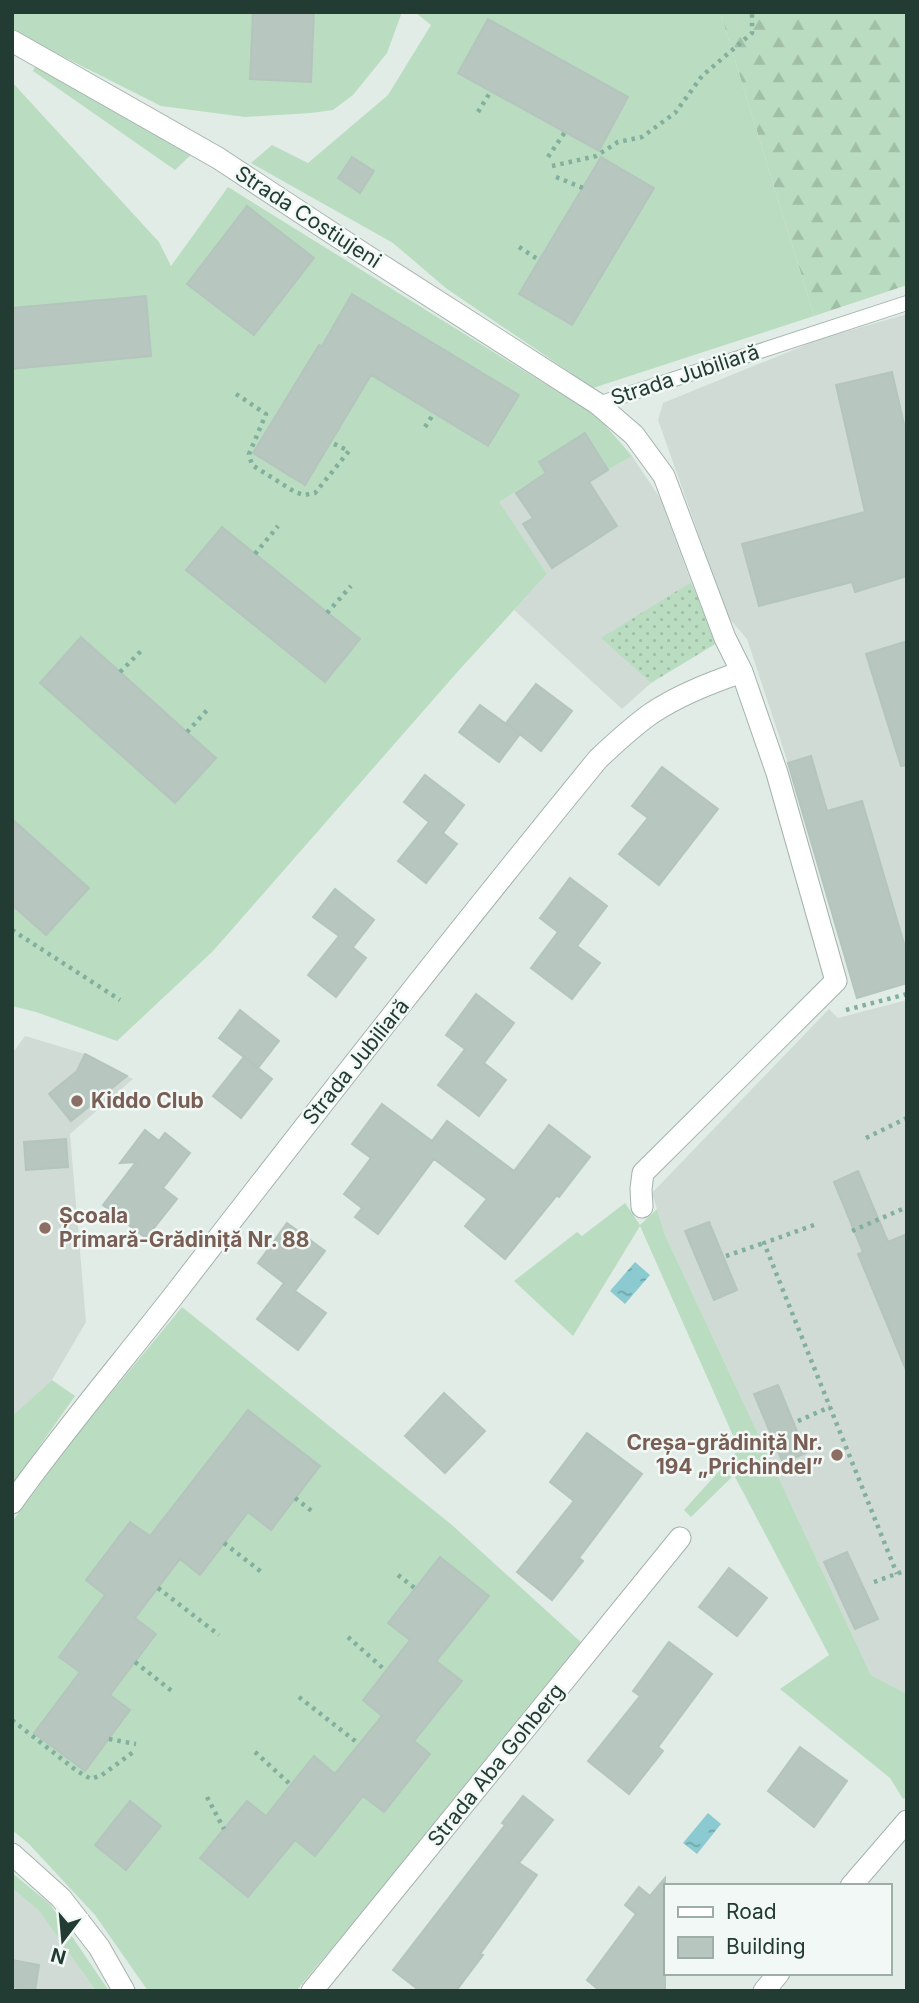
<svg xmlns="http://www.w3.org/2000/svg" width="919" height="2003" font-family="Inter,sans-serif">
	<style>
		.built { fill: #d0dbd5 }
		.grass { fill: url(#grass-dots) }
		.forest { fill: url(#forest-firs) }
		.garden { fill: #baddc1 }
		.water { fill: url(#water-ripples) }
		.building { fill: #b7c6bf; stroke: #b4c5bd; stroke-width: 2 }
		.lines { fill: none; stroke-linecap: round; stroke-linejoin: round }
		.service-casing { stroke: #a4b4ad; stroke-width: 16 }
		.minor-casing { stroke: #a4b4ad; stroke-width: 23 }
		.path { stroke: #82af9e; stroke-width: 4.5; stroke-dasharray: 3.5 5; stroke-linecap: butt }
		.service { stroke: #fff; stroke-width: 14 }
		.minor { stroke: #fff; stroke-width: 21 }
		.education-dot { fill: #8d6e63; stroke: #f2f8f5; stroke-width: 2.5 }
		.labels { text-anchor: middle; stroke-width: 5; stroke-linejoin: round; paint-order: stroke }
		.street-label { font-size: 21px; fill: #223c33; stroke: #f2f8f5 }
		.education-label { font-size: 21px; font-weight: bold; fill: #785e54; stroke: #f2f8f5; text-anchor: start }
	</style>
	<defs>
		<pattern id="grass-dots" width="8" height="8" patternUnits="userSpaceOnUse" patternTransform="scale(1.75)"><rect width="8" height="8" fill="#baddc1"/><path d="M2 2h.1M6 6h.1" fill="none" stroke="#a0bfa6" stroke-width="1.8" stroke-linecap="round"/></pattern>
		<pattern id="forest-firs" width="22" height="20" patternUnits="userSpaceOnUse" patternTransform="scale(1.75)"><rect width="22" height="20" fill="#baddc1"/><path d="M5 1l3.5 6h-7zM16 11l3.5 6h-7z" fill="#a0bfa6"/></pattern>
		<pattern id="water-ripples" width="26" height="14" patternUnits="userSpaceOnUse" patternTransform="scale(1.75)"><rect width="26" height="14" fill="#8acad0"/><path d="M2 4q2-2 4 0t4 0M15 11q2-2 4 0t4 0" fill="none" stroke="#70a5a9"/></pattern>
	</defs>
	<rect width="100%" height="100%" fill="#e1ece6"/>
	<!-- built -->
	<path class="built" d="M 907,314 L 907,983 L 857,998 L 788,763 L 747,639 L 728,617 L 658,420 L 663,403 L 685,394 L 820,339 Z
		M 585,433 L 608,470 L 632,456 L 660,498 L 691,582 L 602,638 L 651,683 L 622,709 L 514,610 L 547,574 L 498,502 L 546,474 L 539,462 Z
		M 907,1000 L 907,1694 L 871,1675 L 665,1235 L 652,1193 L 829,1009 L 838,1018 Z
		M 25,1036 L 85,1054 L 133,1079 L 70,1134 L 86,1322 L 52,1380 L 12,1416 L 12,1054 Z
		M 12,1888 L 39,1911 L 96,1991 L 12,1991 Z"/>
	<!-- grass -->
	<path class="grass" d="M 691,582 L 717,643 L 651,683 L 601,638 Z"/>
	<!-- forest -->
	<path class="forest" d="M 720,12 L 907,12 L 907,285 L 814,316 Z"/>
	<!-- garden -->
	<path class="garden" d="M 12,12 L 402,12 L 387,53 L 353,95 L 333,110 L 311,113 L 245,117 L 161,106 L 12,31 Z
		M 415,12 L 720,12 L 814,316 L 593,388 L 447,289 L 393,243 L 251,163 L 272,145 L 308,163 L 388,95 L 431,25 Z
		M 37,63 L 192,154 L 175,170 L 33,71 Z
		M 12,82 L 159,242 L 171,266 L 228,187 L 598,417 L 632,456 L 608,470 L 584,433 L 539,462 L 546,473 L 499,502 L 547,574 L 460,669 L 213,951 L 117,1041 L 36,1012 L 12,1006 Z
		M 625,1203 L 640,1225 L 657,1209 L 665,1235 L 871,1675 L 907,1694 L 907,1797 L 903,1799 L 890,1778 L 780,1689 L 829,1655 L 734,1475 L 691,1517 L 684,1510 L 739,1449 L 640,1226 L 573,1336 L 514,1281 L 577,1232 L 582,1236 Z
		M 182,1307 L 452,1525 L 583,1644 L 455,1801 L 296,1991 L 148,1991 L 95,1915 L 29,1844 L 12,1830 L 12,1522 L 79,1432 Z
		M 52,1380 L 75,1396 L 12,1485 L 12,1416 Z
		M 12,1873 L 50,1904 L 109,1991 L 96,1991 L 39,1911 L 12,1888 Z"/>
	<!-- water -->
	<path class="water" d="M 635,1262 L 650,1275 L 625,1304 L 610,1291 Z
		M 708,1813 L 721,1824 L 697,1854 L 683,1843 Z"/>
	<!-- building -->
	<path class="building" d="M 253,12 L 314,12 L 311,82 L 250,79 Z
		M 488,19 L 628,97 L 599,151 L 458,73 Z
		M 352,157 L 374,171 L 360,193 L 338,178 Z
		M 601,157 L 654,188 L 572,325 L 519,294 Z
		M 247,206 L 314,258 L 254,335 L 187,284 Z
		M 352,294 L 519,395 L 488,446 L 371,375 L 305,485 L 253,453 L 319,345 L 322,346 Z
		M 146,296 L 151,356 L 12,369 L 12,308 Z
		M 892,372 L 907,437 L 907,576 L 855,592 L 852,582 L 759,606 L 742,544 L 865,512 L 836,385 Z
		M 585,433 L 608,470 L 589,482 L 617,526 L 552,568 L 523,524 L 533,518 L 516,493 L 546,473 L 539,462 Z
		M 222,527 L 360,639 L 325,682 L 186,570 Z
		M 81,637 L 216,758 L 175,803 L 40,683 Z
		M 907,641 L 907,765 L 901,766 L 866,654 Z
		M 536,684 L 572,711 L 541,751 L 506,723 Z
		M 480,705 L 520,734 L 499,762 L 459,732 Z
		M 811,756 L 827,811 L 862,801 L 907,954 L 907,983 L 857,998 L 788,763 Z
		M 662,767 L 718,809 L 659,885 L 619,854 L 648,818 L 632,806 Z
		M 425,775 L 464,805 L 443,833 L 457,844 L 426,883 L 398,861 L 429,822 L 404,802 Z
		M 12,819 L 89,888 L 46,935 L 12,905 Z
		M 570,878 L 607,906 L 577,946 L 600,963 L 572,999 L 531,968 L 558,932 L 540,918 Z
		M 335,889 L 374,920 L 353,947 L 351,946 L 366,958 L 336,997 L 308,975 L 339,936 L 313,917 Z
		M 476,994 L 514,1023 L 484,1063 L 506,1080 L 479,1116 L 438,1085 L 465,1049 L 446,1035 Z
		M 240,1010 L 279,1041 L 258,1068 L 272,1079 L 241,1118 L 213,1096 L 244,1057 L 257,1067 L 219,1038 Z
		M 85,1054 L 127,1076 L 71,1121 L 49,1094 L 77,1071 Z
		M 382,1104 L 432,1141 L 447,1121 L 514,1171 L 549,1125 L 590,1157 L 559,1197 L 557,1195 L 505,1259 L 465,1226 L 487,1199 L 434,1159 L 378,1234 L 355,1217 L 362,1208 L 344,1194 L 371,1158 L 352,1144 Z
		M 145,1130 L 159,1141 L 165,1133 L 190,1153 L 163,1188 L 177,1199 L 146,1238 L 103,1205 L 136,1162 L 120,1163 Z
		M 66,1139 L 68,1167 L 26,1170 L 24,1142 Z
		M 858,1171 L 888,1242 L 907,1234 L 907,1372 L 858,1254 L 863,1252 L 834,1182 Z
		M 709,1222 L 737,1290 L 714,1300 L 685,1231 Z
		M 287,1223 L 325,1251 L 295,1291 L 326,1313 L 298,1350 L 257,1319 L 284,1283 L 258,1263 Z
		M 778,1385 L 806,1453 L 783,1463 L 754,1394 Z
		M 444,1393 L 485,1431 L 445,1473 L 405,1436 Z
		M 248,1410 L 320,1466 L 271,1530 L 248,1512 L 200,1575 L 180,1559 L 135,1618 L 156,1634 L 110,1695 L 130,1710 L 85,1771 L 34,1733 L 80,1672 L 59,1657 L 105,1595 L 86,1580 L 130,1522 L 150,1536 Z
		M 587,1433 L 642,1474 L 579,1558 L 583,1561 L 552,1600 L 517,1572 L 574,1501 L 550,1482 Z
		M 847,1552 L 878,1619 L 855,1629 L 824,1562 Z
		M 440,1557 L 489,1596 L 436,1661 L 462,1681 L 414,1741 L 430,1754 L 384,1812 L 363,1796 L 315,1856 L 295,1840 L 248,1897 L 200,1858 L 247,1801 L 266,1816 L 314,1756 L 335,1774 L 382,1716 L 363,1700 L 410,1640 L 388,1623 Z
		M 729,1568 L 767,1598 L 737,1636 L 699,1607 Z
		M 669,1642 L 712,1674 L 658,1747 L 663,1751 L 629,1794 L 588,1761 L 640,1696 L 633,1691 Z
		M 800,1747 L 847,1781 L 814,1827 L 768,1791 Z
		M 523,1796 L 553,1820 L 519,1863 L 537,1875 L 480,1954 L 483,1955 L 456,1991 L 420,1991 L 393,1970 L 505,1825 L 502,1823 Z
		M 130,1801 L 161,1826 L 126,1870 L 95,1845 Z
		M 665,1878 L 665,1991 L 600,1991 L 587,1980 L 636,1914 L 625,1905 L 639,1887 L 650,1896 Z
		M 12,1960 L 39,1965 L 35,1991 L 12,1987 Z"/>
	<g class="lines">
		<!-- service casing -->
		<g class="service-casing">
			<path id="service" d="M 598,404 L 907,303"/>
		</g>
		<!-- minor casing -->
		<g class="minor-casing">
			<path id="minor" d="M 12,41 L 218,158 L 364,254 L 598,404 L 634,435 L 664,476 L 725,638 L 742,672 L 777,773 L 836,981 L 643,1173 L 641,1189 L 642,1207
				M 12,1503 C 64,1430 123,1361 178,1290 C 316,1111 455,934 598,759 C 615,743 633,726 652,713 C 679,695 712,682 742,672
				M 12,1854 L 61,1898 L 99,1947 L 124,1991
				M 851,1886 L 907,1821
				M 312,1991 L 680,1538
				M 764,1991 L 779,1973"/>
		</g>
		<!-- path -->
		<path class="path" d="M 478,112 L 491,91
			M 548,157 L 565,132
			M 552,166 L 596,156 L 618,142 L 642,137 L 675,113 L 702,76 L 752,33 L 752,12
			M 556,177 L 583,188
			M 519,247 L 539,260
			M 236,394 L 266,414 L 249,454 L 252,465 L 295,492 L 304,495 L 315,493 L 349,451 L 330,442
			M 425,427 L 434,413
			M 255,554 L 278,526
			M 327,613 L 351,586
			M 120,672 L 143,649
			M 187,732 L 209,708
			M 12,930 L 120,1000
			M 846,1010 L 907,994
			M 866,1138 L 907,1118
			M 814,1225 L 764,1243 L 897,1574
			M 852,1231 L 907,1207
			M 726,1256 L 764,1243
			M 798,1421 L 830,1407
			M 295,1498 L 313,1512
			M 224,1543 L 264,1574
			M 398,1575 L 416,1589
			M 874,1582 L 907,1570
			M 158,1588 L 219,1635
			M 348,1637 L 386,1671
			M 135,1662 L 173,1692
			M 299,1697 L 359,1744
			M 12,1720 L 77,1771 L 91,1779 L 102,1775 L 136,1750
			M 109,1739 L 136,1744
			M 255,1752 L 291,1785
			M 207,1797 L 224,1829"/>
		<!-- service -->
		<use href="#service" class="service"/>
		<!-- minor -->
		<use href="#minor" class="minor"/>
	</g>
	<!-- markers -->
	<g class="education-dot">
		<circle cx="77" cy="1101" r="7"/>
		<circle cx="45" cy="1228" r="7"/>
		<circle cx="837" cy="1455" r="7"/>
	</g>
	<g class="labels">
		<!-- street labels -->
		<g class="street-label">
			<text transform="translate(308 217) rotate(33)" y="7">Strada Costiujeni</text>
			<text transform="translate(685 375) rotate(-18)" y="7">Strada Jubiliară</text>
			<text transform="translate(356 1062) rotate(-51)" y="7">Strada Jubiliară</text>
			<text transform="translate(496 1765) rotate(-51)" y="7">Strada Aba Gohberg</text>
		</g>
		<!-- education labels -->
		<g class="education-label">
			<text x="91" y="1108">Kiddo Club</text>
			<text x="59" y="1223">Școala<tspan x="59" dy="24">Primară-Grădiniță Nr. 88</tspan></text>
			<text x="823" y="1450" text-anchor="end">Creșa-grădiniță Nr.<tspan x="823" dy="24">194 „Prichindel”</tspan></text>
		</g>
	</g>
	<!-- border -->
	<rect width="919" height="2003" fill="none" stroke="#223c33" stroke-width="28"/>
	<!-- legend -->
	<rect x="664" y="1884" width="228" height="91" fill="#f2f8f5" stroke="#9fada7" stroke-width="2"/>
	<rect x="678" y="1907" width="35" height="10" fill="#ffffff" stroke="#9fada7" stroke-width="2"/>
	<text x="726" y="1919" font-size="21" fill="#223c33">Road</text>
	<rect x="678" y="1937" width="35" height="21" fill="#b7c6bf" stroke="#9fada7" stroke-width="2"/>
	<text x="726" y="1954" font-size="21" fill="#223c33">Building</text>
	<!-- north arrow -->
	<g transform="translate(63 1940) rotate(196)" stroke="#f2f8f5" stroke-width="5" paint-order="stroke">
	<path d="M0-5L12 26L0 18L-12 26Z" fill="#223c33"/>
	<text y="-10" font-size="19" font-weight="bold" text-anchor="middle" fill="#223c33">N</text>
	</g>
</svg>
